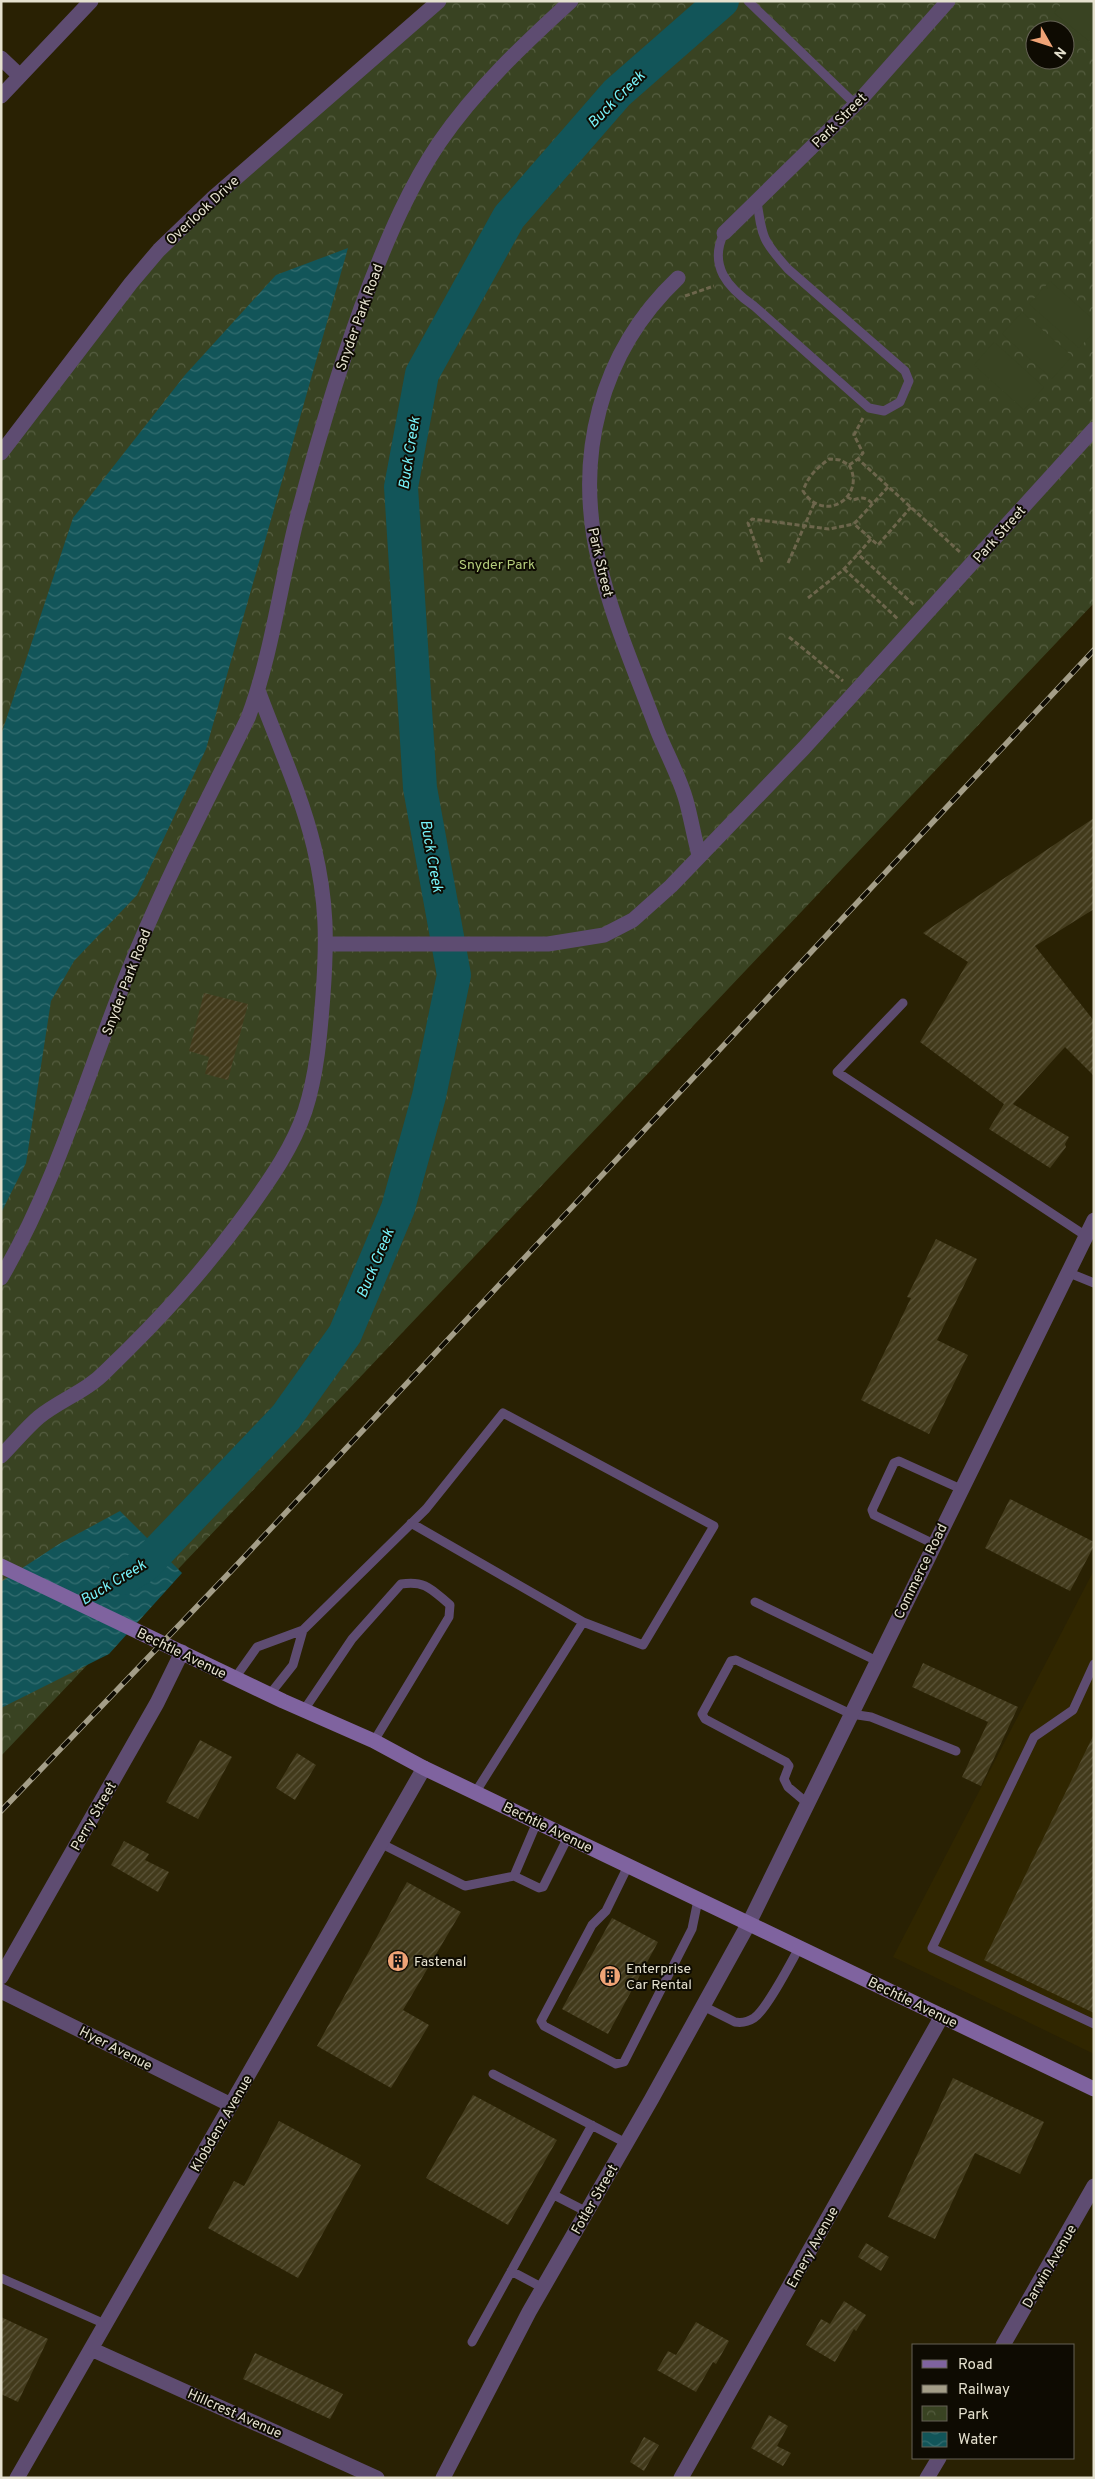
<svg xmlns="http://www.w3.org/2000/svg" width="1095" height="2479" font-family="Overpass,sans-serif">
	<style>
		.built { fill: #302600 }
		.park { fill: url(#park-crowns); fill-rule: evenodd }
		.pitch { fill: #394322 }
		.water { fill: url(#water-waves) }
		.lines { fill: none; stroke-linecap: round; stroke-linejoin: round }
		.river { stroke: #125559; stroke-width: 34 }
		.building { fill: url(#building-hatch) }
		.path { stroke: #6d664c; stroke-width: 3; stroke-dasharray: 5 2.5; stroke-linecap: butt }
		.lane { stroke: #5e4c71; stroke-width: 9 }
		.street { stroke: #5e4c71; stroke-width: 15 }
		.secondary { stroke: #7f639f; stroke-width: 15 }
		.rail-casing { stroke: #a49e88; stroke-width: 5.5 }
		.rail { stroke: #0e0b02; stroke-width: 4; stroke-dasharray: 11; stroke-linecap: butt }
		.labels { text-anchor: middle; stroke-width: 4; stroke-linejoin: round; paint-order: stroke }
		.street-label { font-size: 14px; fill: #e5e1cf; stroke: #0e0b02 }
		.park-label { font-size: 14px; fill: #b5cd7c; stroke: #0e0b02 }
		.poi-label { font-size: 14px; fill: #e5e1cf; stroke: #0e0b02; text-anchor: start }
		.water-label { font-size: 15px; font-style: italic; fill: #77f1f8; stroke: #0e0b02 }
	</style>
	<defs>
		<pattern id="park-crowns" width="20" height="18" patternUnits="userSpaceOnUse" patternTransform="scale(1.25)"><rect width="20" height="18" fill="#394322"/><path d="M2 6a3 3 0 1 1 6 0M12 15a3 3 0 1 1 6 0" fill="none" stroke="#565e41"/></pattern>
		<pattern id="water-waves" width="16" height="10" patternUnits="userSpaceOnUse" patternTransform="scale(1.25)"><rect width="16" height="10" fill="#125559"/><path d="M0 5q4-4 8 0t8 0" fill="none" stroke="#346d70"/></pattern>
		<pattern id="building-hatch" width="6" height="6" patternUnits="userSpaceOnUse" patternTransform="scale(1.25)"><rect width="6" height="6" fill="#423a1b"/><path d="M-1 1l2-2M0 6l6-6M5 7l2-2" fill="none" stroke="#5d563b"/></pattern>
	</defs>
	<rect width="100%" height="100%" fill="#292103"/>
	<!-- built -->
	<path class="built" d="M 1094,1570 L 1094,2054 L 893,1957 Z"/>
	<!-- park -->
	<path class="park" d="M 441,1 L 1094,1 L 1094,603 L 1,1756 L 1,455 L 159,250 ZM 1035,30 L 1065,30 L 1065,60 L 1035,60 Z"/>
	<!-- pitch -->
	<path class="pitch" d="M 1064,1 L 1094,1 L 1094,45 L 1054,13 Z
		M 1050,281 L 1094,320 L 1094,332 L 1079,348 L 1029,304 Z
		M 1022,312 L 1072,356 L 1052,379 L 1002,334 Z
		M 994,342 L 1044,387 L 1024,410 L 974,365 Z"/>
	<!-- water -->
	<path class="water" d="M 348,248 L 206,749 L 137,895 L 74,961 L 51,1001 L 26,1163 L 1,1213 L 1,735 L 73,518 L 185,375 L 276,275 Z
		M 120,1511 L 182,1573 L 109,1654 L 1,1708 L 1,1582 L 59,1544 Z"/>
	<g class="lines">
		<!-- river -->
		<path class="river" d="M 123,1578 L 145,1565 L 286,1417 L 345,1334 L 398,1208 L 429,1096 L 454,975 L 420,788 L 401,487 L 422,374 L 509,217 L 617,93 L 722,1"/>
	</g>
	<!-- building -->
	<path class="building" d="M 1094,818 L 1094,909 L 1035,946 L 1094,1021 L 1094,1076 L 1065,1047 L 1013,1104 L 1069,1137 L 1065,1144 L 1066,1147 L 1050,1168 L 989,1129 L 1004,1104 L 920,1042 L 968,962 L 923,933 Z
		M 204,993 L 248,1004 L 228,1080 L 205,1074 L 209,1057 L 189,1051 Z
		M 936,1239 L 977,1259 L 937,1340 L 968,1355 L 929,1434 L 861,1400 L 911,1298 L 907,1297 Z
		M 1010,1499 L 1094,1542 L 1094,1546 L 1070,1591 L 985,1548 Z
		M 923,1663 L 1018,1707 L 981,1786 L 962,1777 L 988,1722 L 912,1687 Z
		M 1094,1734 L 1094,2013 L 984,1960 Z
		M 200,1740 L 232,1757 L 198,1819 L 166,1802 Z
		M 297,1753 L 316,1765 L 295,1800 L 276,1788 Z
		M 124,1841 L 149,1854 L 145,1860 L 169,1872 L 158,1892 L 111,1865 Z
		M 407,1882 L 461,1912 L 403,2010 L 429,2025 L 391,2088 L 317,2046 Z
		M 612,1918 L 658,1942 L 608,2034 L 562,2009 Z
		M 953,2078 L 1044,2122 L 1020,2174 L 975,2153 L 935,2239 L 888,2217 Z
		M 473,2095 L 557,2140 L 508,2225 L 426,2178 Z
		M 279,2121 L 361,2165 L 298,2278 L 208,2228 L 234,2181 L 244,2186 Z
		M 866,2243 L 889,2257 L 881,2271 L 858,2257 Z
		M 844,2301 L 866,2315 L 856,2331 L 854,2329 L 835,2362 L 806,2345 L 821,2319 L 830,2324 Z
		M 1,2317 L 48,2339 L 18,2402 L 1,2394 Z
		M 696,2322 L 729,2341 L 716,2364 L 713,2362 L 696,2392 L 657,2370 L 668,2351 L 676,2355 Z
		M 255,2353 L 343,2394 L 330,2419 L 243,2379 Z
		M 769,2415 L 788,2426 L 777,2446 L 791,2453 L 783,2466 L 751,2448 Z
		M 644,2437 L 659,2445 L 644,2471 L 630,2462 Z"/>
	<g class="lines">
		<!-- path -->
		<path class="path" d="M 685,296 L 714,286
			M 863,418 L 854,435 L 863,453 L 858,459 L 961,553
			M 849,465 C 867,496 824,525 803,491 C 808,476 817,468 829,459 L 840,460 L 849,465 L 858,459
			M 888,487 L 854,524 L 878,545 L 911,507
			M 847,497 L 853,500 C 862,497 866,497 873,504
			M 871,539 L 858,554 L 914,605
			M 762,562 L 748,523 L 752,519 L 829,529 L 854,524
			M 788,563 L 814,504
			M 844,569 L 899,620
			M 808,598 L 842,571 L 858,554
			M 789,637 L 843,681"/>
		<!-- lane -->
		<path class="lane" d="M 748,1 L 855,104
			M 724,233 C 708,266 728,288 754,306 L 869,408 L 884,411 L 900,402 L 909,381 L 905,371 L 788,269 C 763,241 762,238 757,201
			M 903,1003 L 837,1072 L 1086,1236
			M 1067,1272 L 1094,1283
			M 411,1523 L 583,1622
			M 934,1544 L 874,1515 L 872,1510 L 894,1463 L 899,1461 L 961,1489
			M 755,1602 L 877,1661
			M 303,1630 L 426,1509 L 503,1413 L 714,1526 L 643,1645 L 583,1622 L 475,1793
			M 1094,1664 L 1073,1710 L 1034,1737 L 932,1948 L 1094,2024
			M 235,1678 L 257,1647 L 303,1630 L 293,1665 L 270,1694
			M 304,1710 L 352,1639 L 401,1584 C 426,1580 432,1590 450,1605 L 449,1617 L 374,1741
			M 807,1803 L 788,1787 L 784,1779 L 789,1766 L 786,1762 L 705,1719 L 702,1714 L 731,1661 L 736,1660 L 851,1714 L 871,1717 L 956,1751
			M 537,1822 L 514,1876 L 539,1888 L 543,1887 L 568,1837
			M 382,1844 L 465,1886 L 514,1876
			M 628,1866 L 606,1911 L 592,1925 L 541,2021 L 544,2026 L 616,2064 L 624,2062 L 692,1929 L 698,1900
			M 703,2006 L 735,2022 C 741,2023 748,2022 754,2018 C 767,2009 790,1964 799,1948
			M 493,2074 L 626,2143
			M 554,2195 L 587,2212
			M 511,2271 L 543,2288
			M 1,2278 L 105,2324
			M 472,2342 L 592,2125"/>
		<!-- street -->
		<path class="street" d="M 1,58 L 20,76
			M 1,96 L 91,1
			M 724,233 L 861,99 L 948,1
			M 678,278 C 599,353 574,457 599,562 C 612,619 636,673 656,727 C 665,751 679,775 686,800 C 691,818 694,837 699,855
			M 1,453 L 131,283 L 159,250 L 213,198 L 439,1
			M 327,944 L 548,944 L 604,935 L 633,920 L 671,886 L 804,748 L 1094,429
			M 1,1278 C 61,1175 91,1059 137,950 C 170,871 210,795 248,718 C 272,654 280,585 297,518 C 318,439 341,360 370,284 C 389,235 410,186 439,143 C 476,89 523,45 571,1
			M 1,1456 C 14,1443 26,1428 39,1417 C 60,1400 87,1391 106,1371 C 160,1319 205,1270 249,1209 C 271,1178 293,1147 305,1111 C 317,1074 320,1034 323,995 C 327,940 327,902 314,847 C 301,793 277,742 258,690
			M 1,1977 L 157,1703 L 182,1652
			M 1,1991 L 231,2105
			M 1003,2345 L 1094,2186
			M 91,2349 L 377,2478
			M 17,2478 L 424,1768
			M 443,2478 L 529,2312 L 651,2100 L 749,1923 L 1094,1220
			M 681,2478 L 942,2016
			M 927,2478 L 939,2458"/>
		<!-- secondary -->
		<path class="secondary" d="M 1,1566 L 283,1701 L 374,1741 L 424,1768 L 1094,2089"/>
		<!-- rail casing -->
		<g class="rail-casing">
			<path id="rail" d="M 1,1811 L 233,1569 L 1094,650"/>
		</g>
		<!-- rail -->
		<use href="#rail" class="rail"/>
	</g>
	<!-- icons -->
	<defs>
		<g id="building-disc" transform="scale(1.125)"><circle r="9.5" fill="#efa376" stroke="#0e0b02"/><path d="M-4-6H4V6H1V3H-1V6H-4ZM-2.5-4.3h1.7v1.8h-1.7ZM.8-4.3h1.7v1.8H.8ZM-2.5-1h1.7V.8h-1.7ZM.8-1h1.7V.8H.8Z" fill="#111"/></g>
	</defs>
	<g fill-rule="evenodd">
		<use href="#building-disc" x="398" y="1961"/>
		<use href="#building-disc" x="610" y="1976"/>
	</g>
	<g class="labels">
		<!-- street labels -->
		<g class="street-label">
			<text transform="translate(839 120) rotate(-45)" y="5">Park Street</text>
			<text transform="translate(202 210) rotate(-43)" y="5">Overlook Drive</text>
			<text transform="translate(359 317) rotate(-70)" y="5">Snyder Park Road</text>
			<text transform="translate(999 534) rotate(-48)" y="5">Park Street</text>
			<text transform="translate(601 562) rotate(77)" y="5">Park Street</text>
			<text transform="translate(126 982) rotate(-69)" y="5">Snyder Park Road</text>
			<text transform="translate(920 1571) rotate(-64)" y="5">Commerce Road</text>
			<text transform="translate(182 1653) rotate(26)" y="5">Bechtle Avenue</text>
			<text transform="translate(93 1816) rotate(-60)" y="5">Perry Street</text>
			<text transform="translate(548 1827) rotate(26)" y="5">Bechtle Avenue</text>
			<text transform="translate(913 2002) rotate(26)" y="5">Bechtle Avenue</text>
			<text transform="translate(116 2048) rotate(27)" y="5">Hyer Avenue</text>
			<text transform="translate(221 2123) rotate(-60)" y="5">Klobdenz Avenue</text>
			<text transform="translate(594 2199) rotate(-60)" y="5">Fotler Street</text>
			<text transform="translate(812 2247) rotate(-61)" y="5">Emery Avenue</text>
			<text transform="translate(1049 2266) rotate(-60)" y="5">Darwin Avenue</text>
			<text transform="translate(235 2413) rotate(24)" y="5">Hillcrest Avenue</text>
		</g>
		<!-- park labels -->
		<g class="park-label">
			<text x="497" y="569">Snyder Park</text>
		</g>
		<!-- poi labels -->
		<g class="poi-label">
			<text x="414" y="1966">Fastenal</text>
			<text x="626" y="1973">Enterprise<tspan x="626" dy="16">Car Rental</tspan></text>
		</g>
		<!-- water labels -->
		<g class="water-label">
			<text transform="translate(616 99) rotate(-45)" y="5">Buck Creek</text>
			<text transform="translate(409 453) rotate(-81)" y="5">Buck Creek</text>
			<text transform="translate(432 856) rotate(80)" y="5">Buck Creek</text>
			<text transform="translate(375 1263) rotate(-67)" y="5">Buck Creek</text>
			<text transform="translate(113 1582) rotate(-31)" y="5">Buck Creek</text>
		</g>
	</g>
	<!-- border -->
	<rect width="1095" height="2479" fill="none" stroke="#e5e1cf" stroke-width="5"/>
	<!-- legend -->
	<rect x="912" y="2344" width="162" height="115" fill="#0e0b02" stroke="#646154"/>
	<rect x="922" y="2360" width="25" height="8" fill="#7f639f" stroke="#646154"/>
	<text x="958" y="2369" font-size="15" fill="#e5e1cf">Road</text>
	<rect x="922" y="2385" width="25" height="8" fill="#a49e88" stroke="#646154"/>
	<text x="958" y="2394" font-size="15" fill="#e5e1cf">Railway</text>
	<rect x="922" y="2406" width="25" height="15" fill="url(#park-crowns)" stroke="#646154"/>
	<text x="958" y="2419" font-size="15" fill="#e5e1cf">Park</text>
	<rect x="922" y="2432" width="25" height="15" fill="url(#water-waves)" stroke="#646154"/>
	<text x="958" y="2444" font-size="15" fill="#e5e1cf">Water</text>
	<!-- north arrow -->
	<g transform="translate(1050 45) rotate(129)"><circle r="24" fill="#0e0b02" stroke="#646154"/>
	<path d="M0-4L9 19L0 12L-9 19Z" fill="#efa376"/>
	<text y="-8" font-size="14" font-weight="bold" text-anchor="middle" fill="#e5e1cf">N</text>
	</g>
</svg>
